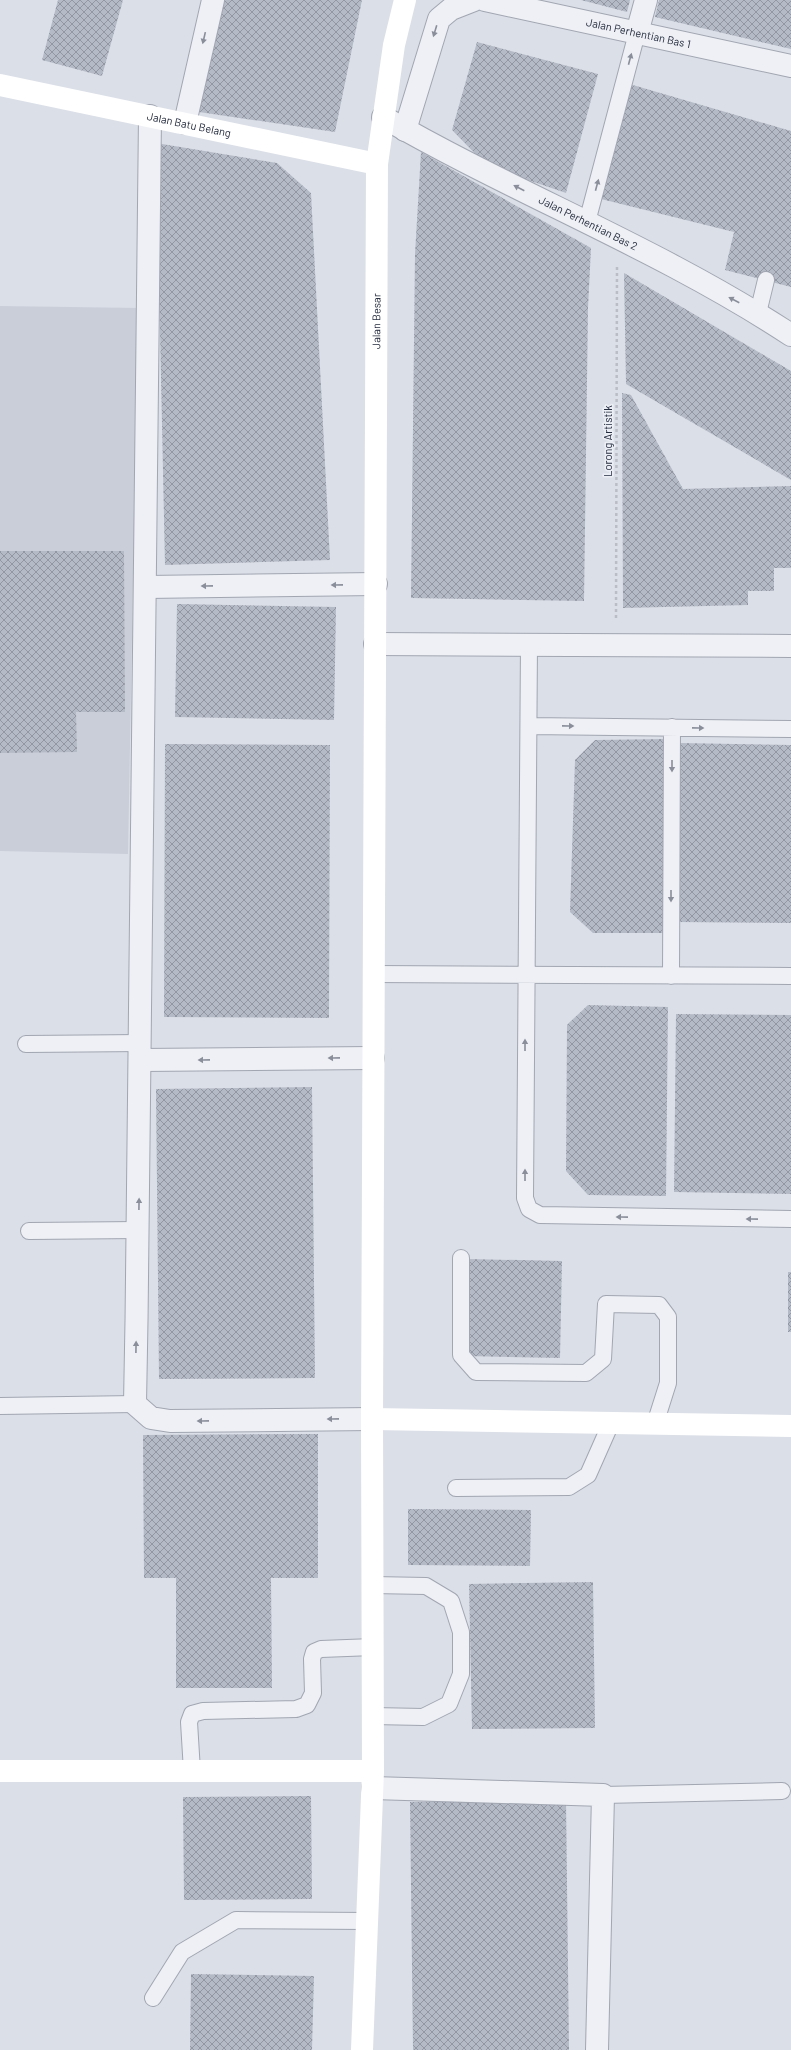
<svg xmlns="http://www.w3.org/2000/svg" width="791" height="2050" font-family="Barlow,sans-serif">
	<style>
		.built { fill: #c9ced9 }
		.building { fill: url(#building-cross-hatch) }
		.lines { fill: none; stroke-linecap: round; stroke-linejoin: round }
		.lane-casing { stroke: #a1a6b1; stroke-width: 18 }
		.street-casing { stroke: #a1a6b1; stroke-width: 24 }
		.path { stroke: #babdc5; stroke-width: 2.5; stroke-dasharray: 3 3; stroke-linecap: butt }
		.lane { stroke: #eef0f5; stroke-width: 16 }
		.street { stroke: #eef0f5; stroke-width: 22 }
		.secondary { stroke: #fff; stroke-width: 22 }
		.oneway { fill: #8a8e9a }
		.labels { text-anchor: middle; stroke-width: 3.5; stroke-linejoin: round; paint-order: stroke }
		.street-label { font-size: 11px; fill: #252c3e; stroke: #ebeef5 }
	</style>
	<defs>
		<pattern id="building-cross-hatch" width="8" height="8" patternUnits="userSpaceOnUse"><rect width="8" height="8" fill="#b5bac7"/><path d="M0 0l8 8M0 8l8-8" fill="none" stroke="#9397a3"/></pattern>
	</defs>
	<rect width="100%" height="100%" fill="#dbdfe7"/>
	<!-- built -->
	<path class="built" d="M 0,306 L 138,308 L 128,854 L 0,851 Z"/>
	<!-- building -->
	<path class="building" d="M 58,0 L 123,0 L 102,76 L 42,60 Z
		M 221,0 L 362,0 L 335,132 L 199,112 Z
		M 581,0 L 630,0 L 627,12 Z
		M 659,0 L 791,0 L 791,49 L 655,17 Z
		M 477,42 L 598,74 L 566,193 L 487,166 L 452,130 Z
		M 626,83 L 791,131 L 791,287 L 725,270 L 734,232 L 597,198 Z
		M 156,143 L 277,163 L 311,193 L 330,560 L 165,565 Z
		M 421,152 L 591,248 L 588,308 L 584,601 L 411,598 L 415,254 Z
		M 624,273 L 791,371 L 791,480 L 626,384 Z
		M 622,393 L 631,395 L 683,489 L 791,486 L 791,568 L 774,568 L 774,591 L 748,591 L 748,605 L 623,608 Z
		M 0,551 L 124,551 L 125,712 L 76,712 L 77,752 L 0,753 Z
		M 177,604 L 336,607 L 334,720 L 175,717 Z
		M 668,739 L 665,933 L 593,933 L 570,912 L 575,760 L 595,740 Z
		M 679,743 L 791,745 L 791,923 L 677,922 Z
		M 165,744 L 330,745 L 329,1018 L 164,1017 Z
		M 588,1005 L 668,1007 L 666,1196 L 588,1195 L 566,1171 L 567,1025 Z
		M 676,1014 L 791,1015 L 791,1194 L 674,1192 Z
		M 312,1087 L 315,1378 L 159,1379 L 156,1089 Z
		M 468,1259 L 562,1261 L 560,1358 L 466,1356 Z
		M 788,1272 L 791,1272 L 791,1332 L 788,1332 Z
		M 318,1434 L 318,1578 L 271,1578 L 272,1688 L 176,1688 L 176,1578 L 144,1578 L 143,1435 Z
		M 408,1509 L 531,1510 L 530,1566 L 408,1565 Z
		M 593,1582 L 595,1728 L 472,1729 L 469,1584 Z
		M 311,1796 L 312,1899 L 184,1900 L 183,1797 Z
		M 566,1800 L 569,2050 L 413,2050 L 410,1802 Z
		M 191,1974 L 314,1976 L 312,2050 L 190,2050 Z"/>
	<g class="lines">
		<!-- lane casing -->
		<g class="lane-casing">
			<path id="lane" d="M 587,222 L 637,33
				M 758,313 L 766,280
				M 529,644 L 525,1198 L 529,1209 L 540,1215 L 791,1219
				M 529,726 L 791,729
				M 374,974 L 791,976
				M 671,976 L 672,727
				M 26,1044 L 142,1043
				M 29,1231 L 138,1230
				M 461,1258 L 461,1355 L 476,1372 L 586,1373 L 603,1359 L 606,1304 L 659,1305 L 668,1317 L 668,1383 L 655,1424
				M 0,1406 L 135,1404
				M 456,1488 L 569,1487 L 588,1475 L 611,1423
				M 373,1585 L 426,1586 L 451,1601 L 461,1632 L 461,1674 L 449,1704 L 423,1717 L 373,1716
				M 192,1771 L 189,1722 L 192,1714 L 203,1711 L 296,1709 L 307,1705 L 313,1693 L 312,1659 L 314,1652 L 321,1649 L 373,1647
				M 603,1795 L 782,1791
				M 153,1998 L 182,1952 L 236,1920 L 368,1921"/>
		</g>
		<!-- street casing -->
		<g class="street-casing">
			<g id="street">
				<path id="s1" d="M 485,0 L 791,66"/>
				<path d="M 637,33 L 646,0"/>
				<path d="M 150,116 C 147,546 143,975 135,1404 L 151,1418 L 170,1421 L 372,1419"/>
				<path id="s2" d="M 383,117 C 516,194 662,250 791,335"/>
				<path d="M 185,123 L 213,0"/>
				<path d="M 405,130 L 439,19 L 451,9 L 474,0"/>
				<path d="M 147,587 L 376,584"/>
				<path d="M 375,644 L 791,646"/>
				<path d="M 142,1060 L 373,1058"/>
				<path d="M 373,1788 L 603,1795 L 597,2050"/>
			</g>
		</g>
		<!-- path -->
		<path class="path" d="M 616,618 L 617,267"/>
		<!-- lane -->
		<use href="#lane" class="lane"/>
		<!-- street -->
		<use href="#street" class="street"/>
		<!-- secondary -->
		<g class="secondary">
			<path id="s3" d="M 0,85 L 377,164"/>
			<path d="M 372,1419 L 791,1426"/>
			<path d="M 0,1771 L 373,1771"/>
			<path id="s4" d="M 362,2050 L 373,1771 L 372,1419 L 377,164 L 394,45 L 405,0"/>
		</g>
	</g>
	<!-- one-way arrows -->
	<defs><path id="oneway-solid" d="M-6-.8H1V-3.2L6.5 0L1 3.2V.8H-6Z"/></defs>
	<g class="oneway">
		<use href="#oneway-solid" transform="translate(435 31) rotate(107)"/>
		<use href="#oneway-solid" transform="translate(204 38) rotate(103)"/>
		<use href="#oneway-solid" transform="translate(630 59) rotate(-75)"/>
		<use href="#oneway-solid" transform="translate(597 185) rotate(-75)"/>
		<use href="#oneway-solid" transform="translate(519 188) rotate(-153)"/>
		<use href="#oneway-solid" transform="translate(734 300) rotate(-152)"/>
		<use href="#oneway-solid" transform="translate(337 585) rotate(179)"/>
		<use href="#oneway-solid" transform="translate(207 586) rotate(179)"/>
		<use href="#oneway-solid" transform="translate(568 726) rotate(1)"/>
		<use href="#oneway-solid" transform="translate(698 728) rotate(1)"/>
		<use href="#oneway-solid" transform="translate(672 766) rotate(90)"/>
		<use href="#oneway-solid" transform="translate(671 896) rotate(90)"/>
		<use href="#oneway-solid" transform="translate(525 1045) rotate(-90)"/>
		<use href="#oneway-solid" transform="translate(334 1058) rotate(179)"/>
		<use href="#oneway-solid" transform="translate(204 1060) rotate(179)"/>
		<use href="#oneway-solid" transform="translate(525 1175) rotate(-90)"/>
		<use href="#oneway-solid" transform="translate(139 1204) rotate(-89)"/>
		<use href="#oneway-solid" transform="translate(622 1217) rotate(-179)"/>
		<use href="#oneway-solid" transform="translate(752 1219) rotate(-179)"/>
		<use href="#oneway-solid" transform="translate(136 1347) rotate(-89)"/>
		<use href="#oneway-solid" transform="translate(333 1419) rotate(179)"/>
		<use href="#oneway-solid" transform="translate(203 1421) rotate(179)"/>
	</g>
	<g class="labels">
		<!-- street labels -->
		<g class="street-label">
			<text dy="4" stroke="none"><textPath href="#s1" startOffset="157">Jalan Perhentian Bas 1</textPath></text>
			<text dy="4" stroke="none"><textPath href="#s3" startOffset="193">Jalan Batu Belang</textPath></text>
			<text dy="4" stroke="none"><textPath href="#s2" startOffset="231">Jalan Perhentian Bas 2</textPath></text>
			<text dy="4" stroke="none"><textPath href="#s4" startOffset="1729">Jalan Besar</textPath></text>
			<text transform="translate(608 441) rotate(-90)" y="4">Lorong Artistik</text>
		</g>
	</g>
</svg>
